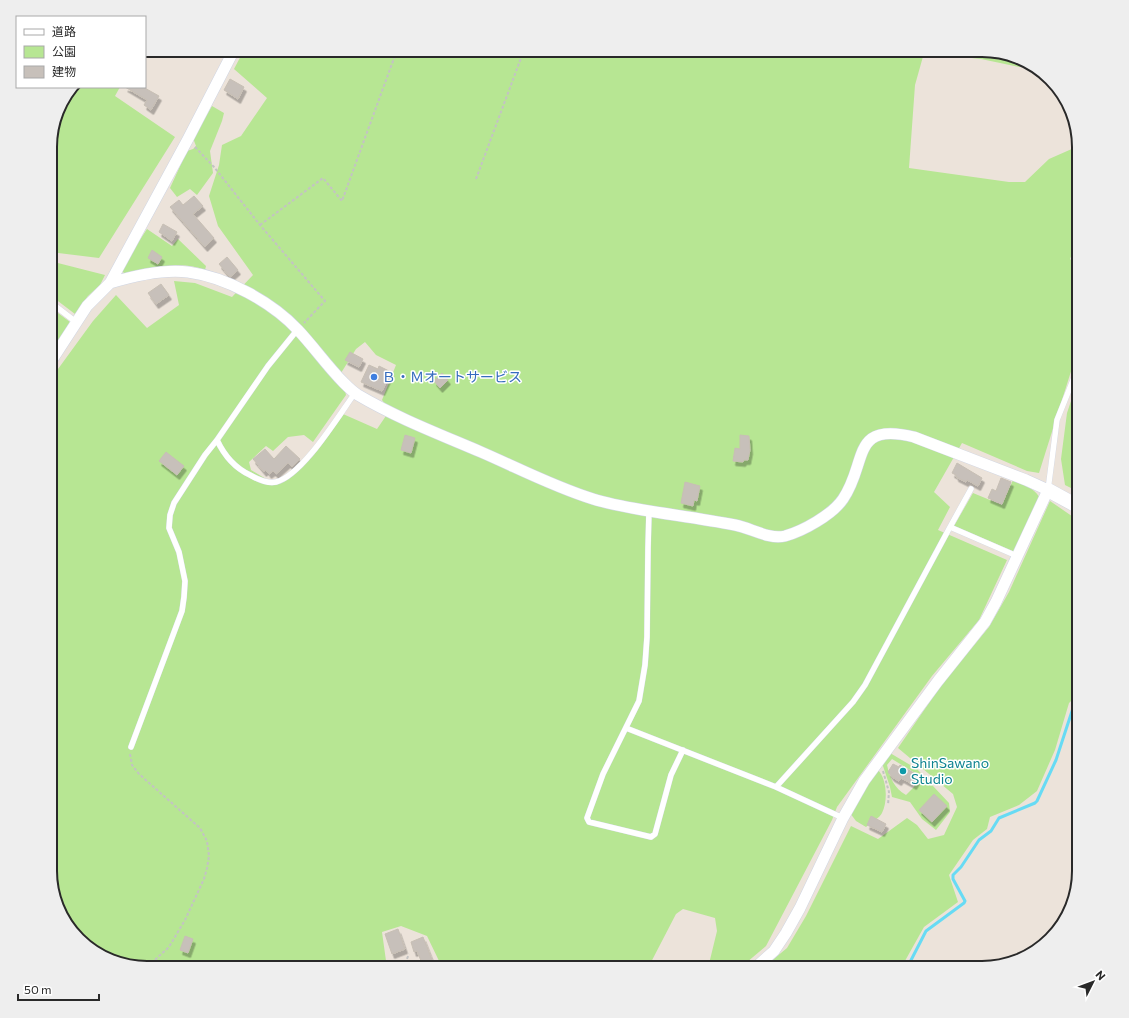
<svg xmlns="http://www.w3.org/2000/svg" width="1129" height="1018" font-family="Commissioner,'Noto Sans JP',sans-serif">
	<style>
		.green { fill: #b7e693; fill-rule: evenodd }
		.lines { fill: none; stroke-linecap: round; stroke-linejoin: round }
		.stream { stroke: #67dbf4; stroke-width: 3 }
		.building { fill: #c7c0ba; stroke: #c7bfb4; filter: url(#shadow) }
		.service-casing { stroke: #cfd5e3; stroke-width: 6 }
		.minor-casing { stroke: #cfd5e3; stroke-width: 12 }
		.tertiary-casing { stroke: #cfd5e3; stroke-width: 15 }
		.path { stroke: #c3c3c3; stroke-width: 2; stroke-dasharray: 3 2; stroke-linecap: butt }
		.service { stroke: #fff; stroke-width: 5.5 }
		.minor { stroke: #fff; stroke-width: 11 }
		.tertiary { stroke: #fff; stroke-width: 14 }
		.shop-dot { fill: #3f7fe0; stroke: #fff; stroke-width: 1.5 }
		.culture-dot { fill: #0f9aa8; stroke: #fff; stroke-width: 1.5 }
		.labels { text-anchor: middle; stroke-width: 3; stroke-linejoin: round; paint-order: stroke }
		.shop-label { font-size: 14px; fill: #366cbe; stroke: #fff; text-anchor: start }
		.culture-label { font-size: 14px; fill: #0d838f; stroke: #fff; text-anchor: start }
		.rim { fill: none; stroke: #292929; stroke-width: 2 }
	</style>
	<defs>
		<filter id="shadow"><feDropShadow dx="2.5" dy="4.5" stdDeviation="0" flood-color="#0004"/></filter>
	</defs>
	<rect width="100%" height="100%" fill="#ece3da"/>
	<!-- green -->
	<path class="green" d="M 244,50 L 982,50 L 1019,58 L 1029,64 L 1019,67 L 981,59 L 924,53 L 915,85 L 909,168 L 1009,182 L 1025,182 L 1049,159 L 1074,148 L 1079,150 L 1079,236 L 1070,259 L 1079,268 L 1079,346 L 1039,473 L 1027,471 L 962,443 L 934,492 L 950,507 L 938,530 L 1007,560 L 979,620 L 932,676 L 837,807 L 832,820 L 766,946 L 740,968 L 708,968 L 717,931 L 715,918 L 683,909 L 676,914 L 648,968 L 446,968 L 440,963 L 427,936 L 401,926 L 382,932 L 387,968 L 147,968 L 110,960 L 79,940 L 58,908 L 50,877 L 50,380 L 93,321 L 116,295 L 147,328 L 179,305 L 174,281 L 195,283 L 232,297 L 253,275 L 218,226 L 209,196 L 219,165 L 222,145 L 241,136 L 267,98 L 234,69 ZM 365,342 L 376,355 L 396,365 L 382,400 L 390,410 L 377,429 L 343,414 C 324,442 307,471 276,485 L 251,470 L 249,462 L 266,446 L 273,451 L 288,437 L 304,435 L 313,442 L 346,395 L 341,373 L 356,349 Z
		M 73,87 L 120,87 L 115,96 L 175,137 L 99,258 L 50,252 L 50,141 L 60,105 Z
		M 212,106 L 224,113 L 222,121 L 210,151 L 213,173 L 197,195 L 190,189 L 177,197 L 170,188 L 187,151 L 193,149 L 196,146 L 193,138 Z
		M 147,229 L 172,246 L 178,239 L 206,266 L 205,270 C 179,260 154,268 129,274 L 124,273 L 122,271 L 128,258 Z
		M 50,261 L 105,275 L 100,285 L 88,296 L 75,314 L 50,295 Z
		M 50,307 L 70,322 L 50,354 Z
		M 1078,380 L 1079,382 L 1079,492 L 1065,485 L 1061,459 L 1067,413 Z
		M 1013,480 C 1025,485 1035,488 1041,500 L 1015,552 L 954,526 L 973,493 L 1002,505 Z
		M 1050,501 L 1079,521 L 1079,693 L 1069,703 L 1055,750 L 1037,791 L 1019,805 L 990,817 L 987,829 L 973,840 L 949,875 L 958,902 L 924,927 L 901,968 L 763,968 L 787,948 L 806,916 L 851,826 L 878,839 L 907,818 L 917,825 L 928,839 L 944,835 L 957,807 L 953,794 L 898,748 L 942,684 L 989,627 L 1009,592 Z
		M 890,753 L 917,769 L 949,803 L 950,812 L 936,830 L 922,819 L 910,802 L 892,797 L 890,787 L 882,763 ZM 892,759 L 920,776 L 914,787 L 906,795 C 894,788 890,778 887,765 Z
		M 878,770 C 887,779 888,801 882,813 C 880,818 870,823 866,827 L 856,821 L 850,813 Z"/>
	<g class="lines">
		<!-- stream -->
		<path class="stream" d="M 907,968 L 926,931 L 964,903 L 965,901 L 953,879 L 953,875 L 961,867 L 979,840 L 991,831 L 999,818 L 1035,803 L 1037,801 L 1056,760 L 1074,705 L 1079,699"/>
	</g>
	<!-- building -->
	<path class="building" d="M 230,79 L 244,87 L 238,99 L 224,90 Z
		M 125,87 L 143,87 L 159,96 L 151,110 L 144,105 L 147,100 Z
		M 194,196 L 203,206 L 193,214 L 214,238 L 205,247 L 170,207 L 179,200 L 183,205 Z
		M 163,224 L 177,232 L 172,241 L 159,232 Z
		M 152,250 L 162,257 L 158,264 L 148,258 Z
		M 227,257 L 238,270 L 230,277 L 219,264 Z
		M 161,284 L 169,295 L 156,304 L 148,293 Z
		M 350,352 L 363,359 L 359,367 L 345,360 Z
		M 369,365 L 378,369 L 379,366 L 391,372 L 382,391 L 361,382 Z
		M 442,373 L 448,380 L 440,388 L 434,381 Z
		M 405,435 L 415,438 L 411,453 L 401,450 Z
		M 740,435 L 749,436 L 750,450 L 748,460 L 744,460 L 743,462 L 733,461 L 735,448 L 740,449 Z
		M 286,446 L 300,459 L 292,467 L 288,463 L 276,474 L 273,471 L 269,474 L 266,470 L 264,472 L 253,459 L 265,449 L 274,459 Z
		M 166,452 L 184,466 L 177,475 L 159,461 Z
		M 957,463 L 982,478 L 978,486 L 967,480 L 966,482 L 956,477 L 956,475 L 952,473 Z
		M 1001,478 L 1011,482 L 1002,504 L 988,498 L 992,489 L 996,491 Z
		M 685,482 L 700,486 L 697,501 L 694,500 L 693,506 L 681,503 Z
		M 893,764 L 899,767 L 900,765 L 919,776 L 914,785 L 901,778 L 899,781 L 892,777 L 888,772 Z
		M 934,794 L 947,806 L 932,822 L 919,810 Z
		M 871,816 L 886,824 L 882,832 L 867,825 Z
		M 398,929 L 405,949 L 392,954 L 385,934 Z
		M 185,936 L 193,939 L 188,953 L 180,950 Z
		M 423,937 L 434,965 L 432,966 L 432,968 L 424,968 L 417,951 L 414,952 L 411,942 Z"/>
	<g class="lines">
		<!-- service casing -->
		<g class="service-casing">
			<path id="service" d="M 50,302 L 76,322
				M 298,329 L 268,366 L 217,440 C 224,455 235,468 250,475 C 257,479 267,484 276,482 C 302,476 339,415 355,393
				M 1048,490 L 1057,420 L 1079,365
				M 649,511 L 648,548 L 647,637 L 645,665 L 639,701 L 603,774 L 587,818 L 589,822 L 651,837 L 655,834 L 671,775 L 683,750
				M 950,527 L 971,489
				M 626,728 L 776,787 L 843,818
				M 131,747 L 182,611 L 184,597 L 185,581 L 179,552 L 169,528 L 170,515 L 174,503 L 205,455 L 217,440
				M 776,787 L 853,702 L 865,685 L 950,527 L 1017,556"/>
		</g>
		<!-- minor casing -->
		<g class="minor-casing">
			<path id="minor" d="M 110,283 C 133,276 164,269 188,272 C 226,277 272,302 298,330 C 314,347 327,366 344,383 C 348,387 353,392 358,395 C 397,418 439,434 481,452 C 518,468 554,487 593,499 C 609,504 626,507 643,510 C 673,515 704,519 735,525 C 751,528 769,540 785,536 C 803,531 832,515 843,499 C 868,463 850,421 914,437 L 1026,480 L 1048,490 L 996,602 L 985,622 L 938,681 L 864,781 L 843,818 L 800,908 L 786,933 L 774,951 L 755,968
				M 50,363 L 87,306 L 110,283 L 188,139 L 234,50"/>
		</g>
		<!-- tertiary casing -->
		<g class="tertiary-casing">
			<path id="tertiary" d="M 1048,490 L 1079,507"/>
		</g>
		<!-- path -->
		<path class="path" d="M 195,147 L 214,167 L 260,225 L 325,301 L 304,323
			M 476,179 L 524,50
			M 260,225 L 323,178 L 342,201 L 397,50
			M 130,754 L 132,765 L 139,774 L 200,828 L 207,841 L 209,856 L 207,868 L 204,879 L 185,920 L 169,947 L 146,968
			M 883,771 L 889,792 L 888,805
			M 403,968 L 409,954"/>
		<!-- service -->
		<use href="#service" class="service"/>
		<!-- minor -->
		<use href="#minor" class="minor"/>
		<!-- tertiary -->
		<use href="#tertiary" class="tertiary"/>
	</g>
	<!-- markers -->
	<circle class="shop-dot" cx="374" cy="377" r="4"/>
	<circle class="culture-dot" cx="903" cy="771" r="4"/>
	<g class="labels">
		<!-- shop labels -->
		<g class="shop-label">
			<text x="382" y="382">Ｂ・Ｍオートサービス</text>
		</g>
		<!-- culture labels -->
		<g class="culture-label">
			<text x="911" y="768">ShinSawano<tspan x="911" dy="16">Studio</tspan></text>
		</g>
	</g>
	<!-- crop -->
	<path d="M0 0H1129V1018H0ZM147 57H982A90 90 0 0 1 1072 147V871A90 90 0 0 1 982 961H147A90 90 0 0 1 57 871V147A90 90 0 0 1 147 57Z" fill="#eee" fill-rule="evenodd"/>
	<path class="rim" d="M147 57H982A90 90 0 0 1 1072 147V871A90 90 0 0 1 982 961H147A90 90 0 0 1 57 871V147A90 90 0 0 1 147 57Z"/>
	<!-- legend -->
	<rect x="16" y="16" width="130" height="72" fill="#ffffff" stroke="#a9a9a9"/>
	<rect x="24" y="29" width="20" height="6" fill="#ffffff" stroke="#a9a9a9"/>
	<text x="52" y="36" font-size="12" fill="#292929">道路</text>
	<rect x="24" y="46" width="20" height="12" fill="#b7e693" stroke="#a9a9a9"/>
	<text x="52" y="56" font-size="12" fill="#292929">公園</text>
	<rect x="24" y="66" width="20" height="12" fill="#c7c0ba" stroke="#a9a9a9"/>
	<text x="52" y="76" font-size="12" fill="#292929">建物</text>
	<!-- north arrow -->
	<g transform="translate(1093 982) rotate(48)" stroke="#ffffff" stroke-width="3" paint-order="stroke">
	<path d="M0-3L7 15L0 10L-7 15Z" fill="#292929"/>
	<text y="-6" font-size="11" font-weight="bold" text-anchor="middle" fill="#292929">N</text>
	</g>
	<!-- scale -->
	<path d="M18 994v6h81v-6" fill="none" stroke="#292929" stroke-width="2"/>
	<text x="24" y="994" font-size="12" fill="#292929" stroke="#ffffff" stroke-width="3" paint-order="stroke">50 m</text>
</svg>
